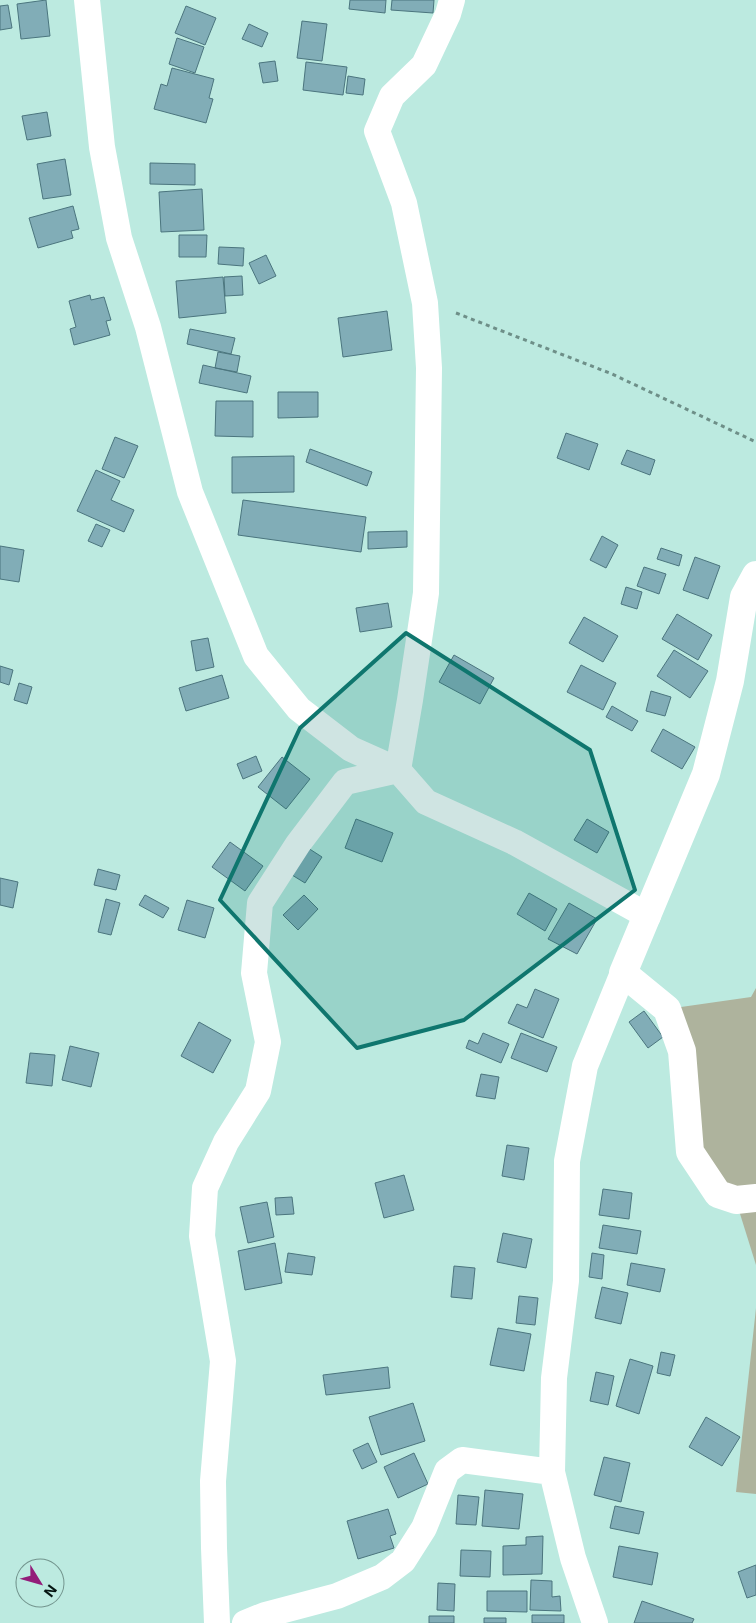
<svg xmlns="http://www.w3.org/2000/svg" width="756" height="1623" font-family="Inter,sans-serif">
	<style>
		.green { fill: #aeb39d }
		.building { fill: #81adb7; stroke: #4b757e }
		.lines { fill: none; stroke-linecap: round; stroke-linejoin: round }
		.path { stroke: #6e8f88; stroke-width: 3; stroke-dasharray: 4 4; stroke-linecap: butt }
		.minor { stroke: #fff; stroke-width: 26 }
		.tertiary { stroke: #fff; stroke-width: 28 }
		.marked { fill: #0f766e; fill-opacity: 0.2; stroke: #0f766e; stroke-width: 4; stroke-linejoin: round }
	</style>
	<rect width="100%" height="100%" fill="#bceae0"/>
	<!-- green -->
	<path class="green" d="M 756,988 L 756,1265 L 736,1201 L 690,1152 L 667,1009 L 751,997 Z
		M 756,1308 L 756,1494 L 736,1492 Z"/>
	<!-- building -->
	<path class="building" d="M 46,0 L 50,36 L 21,39 L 17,4 Z
		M 350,0 L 386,0 L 385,13 L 349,9 Z
		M 392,0 L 434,0 L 433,13 L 391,10 Z
		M 8,5 L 12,28 L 0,30 L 0,6 Z
		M 186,6 L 216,18 L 205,45 L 175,33 Z
		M 302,21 L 327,24 L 322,61 L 297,58 Z
		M 249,24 L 268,33 L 262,47 L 242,39 Z
		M 177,38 L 204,47 L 195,73 L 169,64 Z
		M 275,61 L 278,81 L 263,83 L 259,63 Z
		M 306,62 L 347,67 L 343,95 L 303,90 Z
		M 172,68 L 214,79 L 209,98 L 213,99 L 206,123 L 154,109 L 161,84 L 167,86 Z
		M 348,76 L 365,79 L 363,95 L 346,93 Z
		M 47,112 L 51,136 L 27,140 L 22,116 Z
		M 65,159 L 71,195 L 43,199 L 37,164 Z
		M 150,163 L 195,164 L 195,185 L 150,184 Z
		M 202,189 L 204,230 L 161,232 L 159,192 Z
		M 73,206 L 79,229 L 71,231 L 73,238 L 38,248 L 29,218 Z
		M 179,235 L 207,235 L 206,257 L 179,257 Z
		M 219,247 L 244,248 L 243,266 L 218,264 Z
		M 266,255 L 276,276 L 259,284 L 249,263 Z
		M 242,276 L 243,295 L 225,296 L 224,277 Z
		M 223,277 L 226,313 L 179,318 L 176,281 Z
		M 90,295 L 91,300 L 104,297 L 111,320 L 106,321 L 110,335 L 74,345 L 70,329 L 76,327 L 69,301 Z
		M 387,311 L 392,350 L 343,357 L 338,318 Z
		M 190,329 L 235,338 L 231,354 L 187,344 Z
		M 218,352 L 240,356 L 237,372 L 215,368 Z
		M 203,365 L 251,376 L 247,393 L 199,383 Z
		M 278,392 L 318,392 L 318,417 L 278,418 Z
		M 216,401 L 253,401 L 253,437 L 215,436 Z
		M 566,433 L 598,444 L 589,470 L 557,458 Z
		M 115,437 L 138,446 L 124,478 L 102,469 Z
		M 310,449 L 372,472 L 367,486 L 306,462 Z
		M 627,450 L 655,460 L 650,475 L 621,464 Z
		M 294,456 L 294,492 L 232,493 L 232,457 Z
		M 96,470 L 120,481 L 111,500 L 134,510 L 124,532 L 77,511 Z
		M 243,500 L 366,517 L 361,552 L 238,535 Z
		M 96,524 L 110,530 L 102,547 L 88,541 Z
		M 407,531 L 407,547 L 368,549 L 368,532 Z
		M 602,536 L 618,545 L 606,568 L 590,560 Z
		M 0,546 L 24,550 L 19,582 L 0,579 Z
		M 661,548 L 682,555 L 679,566 L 657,559 Z
		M 695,557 L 720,566 L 708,599 L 683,590 Z
		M 644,567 L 666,574 L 659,594 L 637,586 Z
		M 626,587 L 642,592 L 637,609 L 621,604 Z
		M 388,603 L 392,627 L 360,632 L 356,608 Z
		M 677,614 L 712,635 L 698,660 L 662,639 Z
		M 584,617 L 618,636 L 603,662 L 569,643 Z
		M 208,638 L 214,667 L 196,671 L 191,641 Z
		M 674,650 L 708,671 L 690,698 L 657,676 Z
		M 454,655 L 494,678 L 480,704 L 439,682 Z
		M 581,665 L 616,683 L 603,710 L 567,692 Z
		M 0,666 L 13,670 L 9,685 L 0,682 Z
		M 222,675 L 229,698 L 186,711 L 179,688 Z
		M 19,683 L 32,687 L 27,704 L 14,700 Z
		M 651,691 L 671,697 L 665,716 L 646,711 Z
		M 612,706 L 638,721 L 632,731 L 606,717 Z
		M 663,729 L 695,747 L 682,769 L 651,751 Z
		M 256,756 L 262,771 L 243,779 L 237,764 Z
		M 282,757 L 310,779 L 286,809 L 258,787 Z
		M 356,819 L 393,833 L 382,862 L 345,848 Z
		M 587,819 L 609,832 L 597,853 L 574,840 Z
		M 230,842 L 263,866 L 245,891 L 212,867 Z
		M 308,848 L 322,857 L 305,883 L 292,875 Z
		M 98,869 L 120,875 L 116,890 L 94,885 Z
		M 0,878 L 18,882 L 13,908 L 0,905 Z
		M 529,893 L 557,909 L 545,931 L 517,914 Z
		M 145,895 L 169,908 L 163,918 L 139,905 Z
		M 304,895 L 318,909 L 298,930 L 283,915 Z
		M 106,899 L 120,903 L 111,935 L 98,932 Z
		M 187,900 L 214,908 L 205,938 L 178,930 Z
		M 569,903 L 597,919 L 577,954 L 548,939 Z
		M 535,989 L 559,999 L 543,1038 L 508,1023 L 517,1004 L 527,1008 Z
		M 644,1011 L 663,1037 L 648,1048 L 629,1022 Z
		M 199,1022 L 231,1040 L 213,1073 L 181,1056 Z
		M 483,1033 L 509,1044 L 501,1063 L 466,1048 L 469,1040 L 478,1044 Z
		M 521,1033 L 557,1047 L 547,1072 L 511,1058 Z
		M 70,1046 L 99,1053 L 91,1087 L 62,1080 Z
		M 30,1053 L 55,1055 L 52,1086 L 26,1083 Z
		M 481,1074 L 499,1077 L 495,1099 L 476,1096 Z
		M 507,1145 L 529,1148 L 524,1180 L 502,1176 Z
		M 404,1175 L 414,1210 L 384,1218 L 375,1183 Z
		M 603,1189 L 632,1193 L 629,1219 L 599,1215 Z
		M 292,1197 L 294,1214 L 276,1215 L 275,1198 Z
		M 267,1202 L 274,1237 L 248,1243 L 240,1207 Z
		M 603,1225 L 641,1231 L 637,1254 L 599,1248 Z
		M 503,1233 L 532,1239 L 526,1268 L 497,1262 Z
		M 275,1243 L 282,1283 L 245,1290 L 238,1251 Z
		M 288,1253 L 315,1257 L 312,1275 L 285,1272 Z
		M 592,1253 L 604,1255 L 602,1279 L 589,1277 Z
		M 631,1263 L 665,1269 L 660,1292 L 627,1285 Z
		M 454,1266 L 475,1268 L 472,1299 L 451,1297 Z
		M 602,1287 L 628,1293 L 621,1324 L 595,1318 Z
		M 519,1296 L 538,1298 L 535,1325 L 516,1323 Z
		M 498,1328 L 531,1334 L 524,1371 L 490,1365 Z
		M 661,1352 L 675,1355 L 670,1376 L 657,1373 Z
		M 630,1359 L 653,1366 L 639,1414 L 616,1406 Z
		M 388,1367 L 390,1388 L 326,1395 L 323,1375 Z
		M 596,1372 L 614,1376 L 608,1405 L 590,1401 Z
		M 413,1403 L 425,1441 L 381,1455 L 369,1417 Z
		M 706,1417 L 740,1437 L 722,1466 L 689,1447 Z
		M 368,1443 L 377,1462 L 362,1469 L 353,1450 Z
		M 414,1453 L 428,1484 L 398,1498 L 384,1467 Z
		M 604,1457 L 630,1463 L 621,1502 L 594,1495 Z
		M 485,1490 L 523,1494 L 519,1529 L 482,1526 Z
		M 458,1495 L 479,1497 L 476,1525 L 456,1524 Z
		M 615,1506 L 644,1512 L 639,1534 L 610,1528 Z
		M 388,1509 L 396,1534 L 390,1536 L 394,1548 L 358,1559 L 347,1521 Z
		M 543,1536 L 542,1574 L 503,1575 L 503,1546 L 526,1545 L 526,1537 Z
		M 619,1546 L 658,1553 L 652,1585 L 613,1577 Z
		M 461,1550 L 491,1551 L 490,1577 L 460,1576 Z
		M 756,1565 L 756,1595 L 747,1598 L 738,1572 Z
		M 531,1580 L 552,1581 L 552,1597 L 560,1596 L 561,1611 L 530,1610 Z
		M 438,1583 L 455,1584 L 454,1611 L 437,1610 Z
		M 487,1591 L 527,1591 L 527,1612 L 487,1611 Z
		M 642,1601 L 694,1619 L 692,1623 L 634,1623 Z
		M 532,1615 L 564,1615 L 564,1623 L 532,1623 Z
		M 429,1616 L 454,1616 L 454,1623 L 429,1623 Z
		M 484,1618 L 506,1618 L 506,1623 L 484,1623 Z"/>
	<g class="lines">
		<!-- path -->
		<path class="path" d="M 456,313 L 612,374 L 756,442"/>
		<!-- minor -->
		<path class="minor" d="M 87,0 L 102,147 L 119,238 L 148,327 L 190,492 L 256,656 L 299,709 L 351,749 L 398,770 L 426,802 L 514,842 L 648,916
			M 398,770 L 410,700 L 426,593 L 429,368 L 425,303 L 404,203 L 377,131 L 392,96 L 424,65 L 448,14 L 452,0
			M 217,1623 L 214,1548 L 213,1481 L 223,1361 L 202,1236 L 205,1188 L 226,1142 L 258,1091 L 268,1042 L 254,973 L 260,903 L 298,844 L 345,782 L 398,770
			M 245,1623 L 265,1615 L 337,1596 L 382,1577 L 403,1561 L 424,1528 L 447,1471 L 462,1460 L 552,1472
			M 595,1623 L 573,1558 L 552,1472 L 554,1378 L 566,1281 L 567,1161 L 585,1066 L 623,973"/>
		<!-- tertiary -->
		<path class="tertiary" d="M 756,575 L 744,597 L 730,681 L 706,774 L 623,973 L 667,1009 L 682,1051 L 690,1152 L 718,1194 L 736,1200 L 756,1198"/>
	</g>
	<!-- marked area -->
	<path class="marked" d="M 406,633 L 590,750 L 635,890 L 464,1020 L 357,1048 L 220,900 L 300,728 Z"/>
	<!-- north arrow -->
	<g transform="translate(40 1583) rotate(127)"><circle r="24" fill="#bceae0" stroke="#73958e"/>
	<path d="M0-4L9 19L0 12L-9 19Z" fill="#931d7a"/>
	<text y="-8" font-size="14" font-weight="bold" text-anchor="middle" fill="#051512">N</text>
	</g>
</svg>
